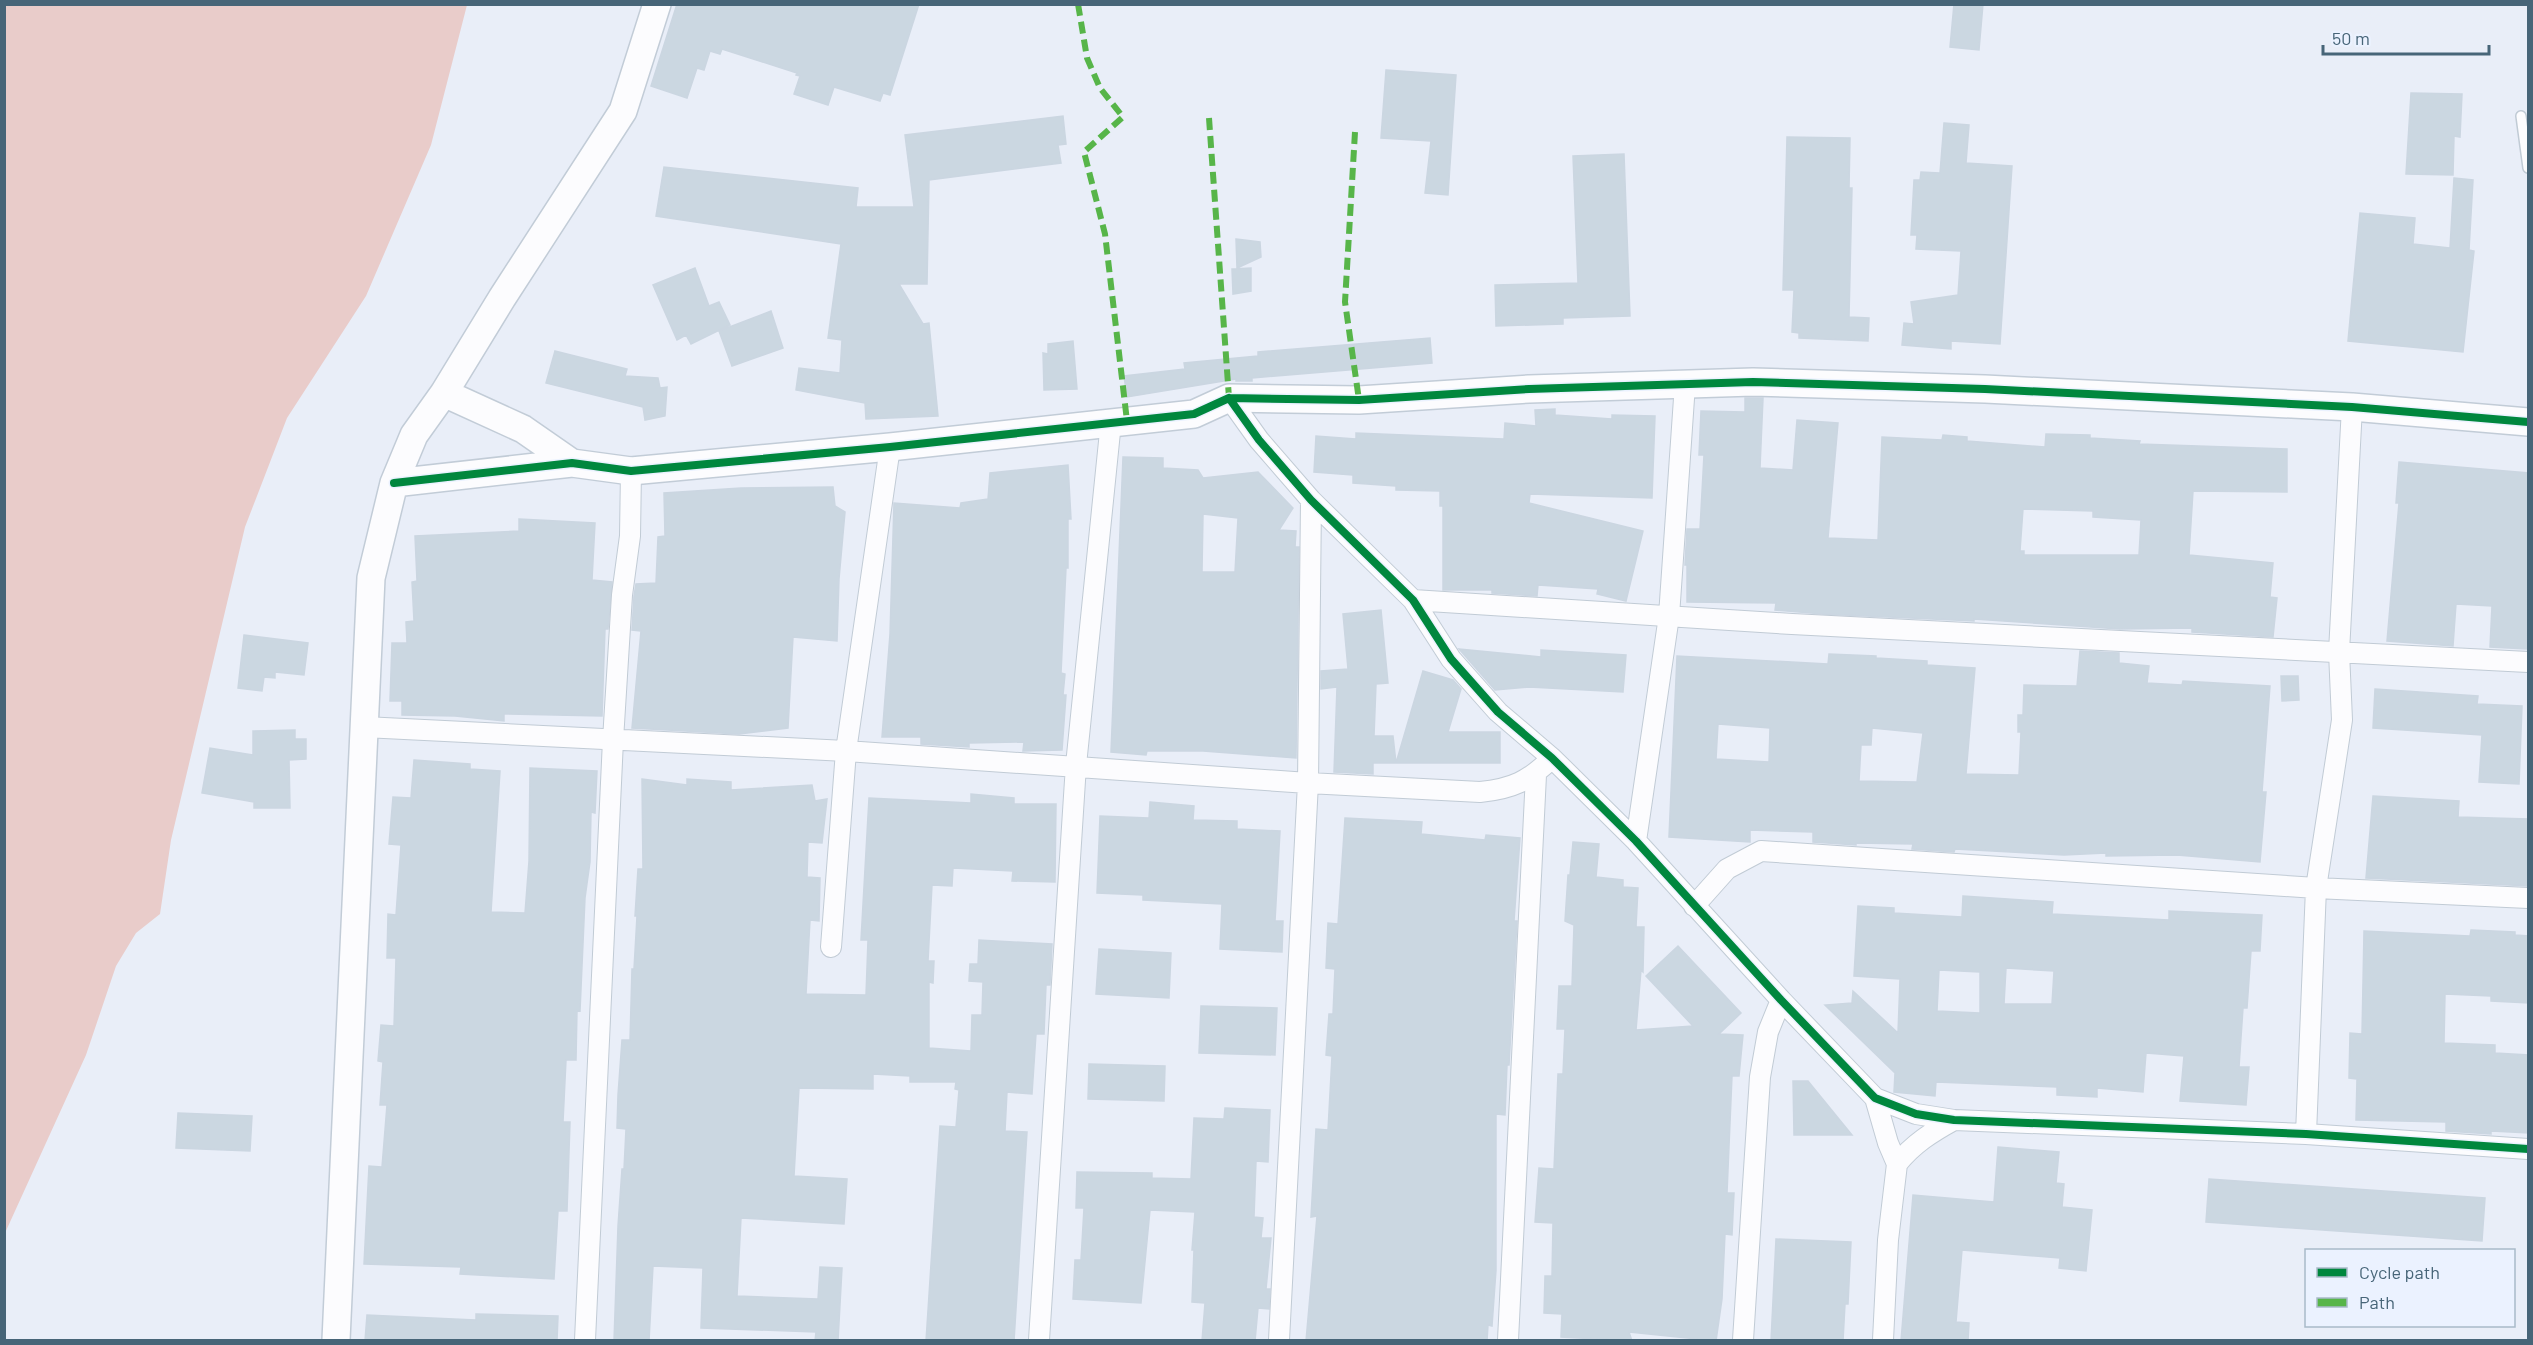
<svg xmlns="http://www.w3.org/2000/svg" width="2533" height="1345" font-family="Barlow,sans-serif">
	<style>
		.water { fill: #e9ccca }
		.building { fill: #cbd7e1; stroke: #cbd6e1; stroke-width: 1.5; fill-rule: evenodd }
		.lines { fill: none; stroke-linecap: round; stroke-linejoin: round }
		.lane-casing { stroke: #c1cbd5; stroke-width: 12 }
		.street-casing { stroke: #c1cbd5; stroke-width: 22 }
		.secondary-casing { stroke: #c2ccd7; stroke-width: 30 }
		.lane { stroke: #fcfcfe; stroke-width: 9 }
		.street { stroke: #fcfcfe; stroke-width: 20 }
		.secondary { stroke: #fcfcfe; stroke-width: 27 }
		.quiet { stroke: #57b549; stroke-width: 6; stroke-dasharray: 12 6; stroke-linecap: butt }
		.cycleway-casing { stroke: #ebf2ff; stroke-width: 11 }
		.cycleway { stroke: #00873e; stroke-width: 8 }
	</style>
	<rect width="100%" height="100%" fill="#e9eef8"/>
	<!-- water -->
	<path class="water" d="M 5,4 L 467,5 L 431,145 L 366,296 L 287,418 L 245,527 L 171,840 L 160,914 L 136,933 L 116,966 L 86,1055 L 5,1233 Z"/>
	<!-- building -->
	<path class="building" d="M 677,4 L 919,4 L 890,95 L 883,93 L 880,101 L 834,87 L 828,105 L 794,94 L 800,76 L 796,75 L 797,73 L 722,49 L 720,54 L 710,51 L 704,70 L 697,68 L 687,98 L 651,86 Z
		M 1954,4 L 1983,4 L 1979,50 L 1950,47 Z
		M 1386,70 L 1456,75 L 1448,195 L 1425,193 L 1431,141 L 1381,138 Z
		M 2411,93 L 2462,94 L 2460,137 L 2454,136 L 2453,175 L 2406,174 Z
		M 1063,116 L 1066,144 L 1058,145 L 1061,163 L 929,180 L 927,284 L 899,284 L 923,324 L 929,323 L 938,416 L 866,419 L 865,403 L 796,390 L 799,368 L 840,373 L 842,340 L 828,338 L 841,244 L 656,216 L 664,167 L 858,188 L 856,207 L 914,207 L 905,135 Z
		M 1944,123 L 1969,125 L 1966,163 L 2012,166 L 2000,344 L 1951,341 L 1951,349 L 1902,345 L 1904,323 L 1914,324 L 1911,302 L 1958,295 L 1961,251 L 1916,249 L 1917,235 L 1911,235 L 1914,180 L 1920,180 L 1921,172 L 1940,173 Z
		M 1787,137 L 1850,138 L 1849,188 L 1852,188 L 1849,317 L 1869,318 L 1868,341 L 1799,338 L 1799,333 L 1792,332 L 1794,290 L 1783,290 Z
		M 1624,154 L 1630,316 L 1563,318 L 1563,324 L 1496,326 L 1495,285 L 1578,283 L 1573,156 Z
		M 2454,178 L 2473,180 L 2469,250 L 2474,251 L 2463,352 L 2348,341 L 2360,213 L 2415,218 L 2413,244 L 2450,248 Z
		M 1236,239 L 1260,242 L 1261,257 L 1237,268 Z
		M 695,268 L 709,306 L 719,302 L 730,325 L 691,344 L 686,335 L 677,340 L 653,285 Z
		M 1251,268 L 1251,291 L 1233,294 L 1232,269 Z
		M 771,311 L 783,348 L 732,366 L 719,331 Z
		M 1430,338 L 1432,363 L 1252,378 L 1252,381 L 1236,381 L 1236,379 L 1127,397 L 1124,376 L 1185,369 L 1184,363 L 1258,356 L 1258,352 Z
		M 1073,341 L 1077,389 L 1044,390 L 1043,353 L 1048,354 L 1048,344 Z
		M 555,351 L 627,369 L 625,376 L 658,378 L 660,388 L 667,387 L 665,416 L 645,420 L 643,407 L 546,383 Z
		M 1745,398 L 1763,398 L 1760,468 L 1793,470 L 1797,420 L 1838,423 L 1828,538 L 1878,540 L 1882,437 L 1942,440 L 1943,435 L 1967,437 L 1967,441 L 2045,447 L 2046,434 L 2090,435 L 2090,438 L 2140,441 L 2139,444 L 2287,449 L 2287,492 L 2193,491 L 2189,555 L 2273,563 L 2270,597 L 2277,598 L 2273,637 L 2192,632 L 2192,628 L 2120,629 L 1974,619 L 1974,621 L 1823,614 L 1775,610 L 1776,603 L 1687,602 L 1687,565 L 1685,565 L 1687,529 L 1700,529 L 1704,455 L 1699,455 L 1701,411 L 1745,412 ZM 2023,509 L 2093,511 L 2093,517 L 2141,520 L 2139,555 L 2024,555 L 2024,551 L 2020,551 Z
		M 1555,409 L 1555,415 L 1612,419 L 1612,415 L 1655,416 L 1652,498 L 1530,494 L 1529,503 L 1643,531 L 1626,601 L 1597,594 L 1598,589 L 1538,585 L 1537,596 L 1492,593 L 1492,590 L 1443,590 L 1443,506 L 1440,506 L 1440,491 L 1396,490 L 1396,486 L 1353,483 L 1353,475 L 1314,472 L 1316,436 L 1356,439 L 1356,433 L 1504,439 L 1505,423 L 1536,426 L 1535,410 Z
		M 1123,457 L 1163,458 L 1163,468 L 1198,470 L 1203,478 L 1258,472 L 1293,508 L 1279,530 L 1296,531 L 1295,547 L 1299,547 L 1296,758 L 1203,751 L 1147,751 L 1146,755 L 1111,752 ZM 1203,514 L 1238,518 L 1235,572 L 1202,572 Z
		M 2399,462 L 2529,473 L 2527,649 L 2490,647 L 2492,606 L 2456,604 L 2453,646 L 2387,641 L 2399,503 L 2396,503 Z
		M 1068,465 L 1071,519 L 1068,519 L 1068,568 L 1066,568 L 1061,673 L 1065,674 L 1063,695 L 1066,695 L 1062,750 L 1023,751 L 1024,742 L 969,743 L 969,747 L 921,744 L 921,737 L 882,737 L 890,634 L 894,503 L 960,508 L 961,503 L 988,499 L 990,473 Z
		M 833,487 L 835,506 L 845,512 L 839,579 L 837,641 L 793,637 L 788,728 L 739,734 L 632,728 L 641,631 L 632,630 L 634,596 L 636,584 L 656,583 L 658,537 L 665,536 L 664,493 L 741,488 Z
		M 519,519 L 595,523 L 592,580 L 612,582 L 608,629 L 605,629 L 602,716 L 504,714 L 504,721 L 455,716 L 402,715 L 402,701 L 390,701 L 392,643 L 407,643 L 406,622 L 414,621 L 412,582 L 417,581 L 415,536 L 519,531 Z
		M 1381,610 L 1388,683 L 1376,684 L 1374,736 L 1393,736 L 1396,763 L 1373,763 L 1373,774 L 1334,772 L 1337,687 L 1321,689 L 1321,671 L 1348,669 L 1343,614 Z
		M 244,635 L 308,643 L 304,675 L 275,672 L 275,678 L 264,677 L 262,691 L 238,688 Z
		M 1459,649 L 1541,657 L 1541,650 L 1626,655 L 1623,692 L 1529,687 L 1495,690 Z
		M 2080,651 L 2119,653 L 2119,663 L 2149,666 L 2147,683 L 2182,685 L 2183,681 L 2270,686 L 2262,792 L 2266,792 L 2260,862 L 2177,855 L 2106,856 L 2106,853 L 2064,855 L 1955,849 L 1954,852 L 1912,849 L 1913,844 L 1856,843 L 1856,845 L 1813,842 L 1813,832 L 1750,830 L 1750,842 L 1669,837 L 1677,656 L 1828,664 L 1829,654 L 1876,656 L 1876,658 L 1927,661 L 1927,665 L 1975,668 L 1966,774 L 2019,775 L 2021,732 L 2018,732 L 2018,715 L 2023,715 L 2024,685 L 2077,686 ZM 1718,724 L 1770,728 L 1769,762 L 1716,759 ZM 1872,728 L 1923,733 L 1917,782 L 1859,781 L 1861,745 L 1871,745 Z
		M 1423,671 L 1453,680 L 1461,689 L 1448,732 L 1500,732 L 1500,763 L 1396,763 Z
		M 2281,676 L 2298,676 L 2299,700 L 2282,701 Z
		M 2375,689 L 2478,696 L 2477,704 L 2522,706 L 2519,784 L 2479,782 L 2482,735 L 2373,728 Z
		M 295,730 L 295,739 L 306,739 L 306,759 L 289,760 L 290,808 L 254,808 L 254,802 L 202,793 L 210,748 L 253,755 L 253,731 Z
		M 414,760 L 470,764 L 470,769 L 500,771 L 491,912 L 525,913 L 529,861 L 530,768 L 597,771 L 595,813 L 591,812 L 590,862 L 585,898 L 580,1011 L 577,1010 L 576,1060 L 566,1060 L 563,1122 L 570,1122 L 567,1211 L 558,1211 L 554,1279 L 460,1274 L 461,1267 L 364,1264 L 369,1166 L 382,1167 L 387,1105 L 380,1105 L 383,1062 L 378,1061 L 381,1025 L 394,1026 L 396,958 L 387,958 L 388,914 L 396,915 L 401,845 L 389,844 L 393,797 L 411,798 Z
		M 642,779 L 687,785 L 687,779 L 731,782 L 731,790 L 812,785 L 815,801 L 827,799 L 822,843 L 808,842 L 807,877 L 820,878 L 819,921 L 810,920 L 806,994 L 866,995 L 868,940 L 861,940 L 869,798 L 971,803 L 971,794 L 1014,798 L 1014,804 L 1056,804 L 1055,882 L 1012,881 L 1013,871 L 953,868 L 952,886 L 932,885 L 928,961 L 934,961 L 933,983 L 929,982 L 929,1048 L 971,1051 L 972,1015 L 982,1015 L 983,982 L 969,981 L 970,964 L 978,964 L 979,940 L 1052,944 L 1050,985 L 1046,985 L 1044,1034 L 1036,1034 L 1032,1094 L 1007,1092 L 1005,1131 L 1027,1132 L 1014,1341 L 926,1341 L 940,1126 L 956,1127 L 959,1090 L 955,1089 L 956,1082 L 910,1082 L 910,1076 L 873,1074 L 873,1089 L 799,1088 L 794,1176 L 847,1179 L 844,1224 L 741,1218 L 737,1296 L 818,1299 L 820,1267 L 842,1268 L 838,1341 L 815,1341 L 816,1332 L 701,1328 L 703,1268 L 653,1266 L 649,1341 L 614,1341 L 618,1226 L 622,1169 L 624,1169 L 626,1129 L 617,1128 L 618,1095 L 622,1040 L 630,1040 L 632,969 L 634,969 L 637,916 L 635,916 L 638,869 L 643,869 Z
		M 2373,796 L 2459,801 L 2458,817 L 2529,819 L 2529,886 L 2366,878 Z
		M 1150,802 L 1194,806 L 1193,820 L 1237,821 L 1237,829 L 1280,831 L 1275,921 L 1283,921 L 1282,952 L 1220,949 L 1222,904 L 1143,900 L 1143,895 L 1097,893 L 1100,816 L 1149,818 Z
		M 1345,818 L 1422,822 L 1421,834 L 1485,840 L 1486,835 L 1520,838 L 1514,921 L 1517,921 L 1509,1065 L 1507,1065 L 1505,1115 L 1496,1114 L 1496,1270 L 1492,1326 L 1488,1325 L 1487,1341 L 1306,1341 L 1317,1216 L 1311,1217 L 1316,1129 L 1328,1130 L 1332,1056 L 1326,1055 L 1329,1014 L 1333,1014 L 1335,969 L 1326,968 L 1328,923 L 1338,924 Z
		M 1573,842 L 1599,844 L 1596,877 L 1623,880 L 1623,887 L 1638,888 L 1636,927 L 1644,927 L 1643,972 L 1641,970 L 1636,1030 L 1693,1026 L 1646,976 L 1678,946 L 1741,1013 L 1719,1034 L 1743,1035 L 1739,1076 L 1732,1076 L 1727,1193 L 1734,1193 L 1732,1235 L 1725,1234 L 1722,1299 L 1716,1341 L 1629,1332 L 1632,1341 L 1561,1337 L 1562,1314 L 1544,1313 L 1545,1276 L 1552,1276 L 1553,1223 L 1535,1222 L 1539,1168 L 1554,1169 L 1558,1074 L 1563,1074 L 1565,1029 L 1557,1029 L 1559,986 L 1572,986 L 1574,925 L 1565,921 L 1568,875 L 1570,875 Z
		M 1963,896 L 2053,902 L 2052,914 L 2169,920 L 2169,911 L 2262,915 L 2260,951 L 2251,951 L 2247,1008 L 2243,1008 L 2239,1067 L 2249,1067 L 2246,1105 L 2180,1101 L 2184,1056 L 2146,1053 L 2143,1092 L 2097,1088 L 2097,1097 L 2057,1095 L 2057,1087 L 1936,1082 L 1935,1096 L 1894,1092 L 1895,1073 L 1825,1005 L 1852,1003 L 1853,991 L 1898,1033 L 1900,979 L 1854,976 L 1858,906 L 1894,908 L 1894,913 L 1962,917 ZM 2006,968 L 2054,971 L 2052,1004 L 2004,1004 ZM 1939,970 L 1980,972 L 1980,1013 L 1937,1011 Z
		M 2471,930 L 2515,932 L 2515,935 L 2529,936 L 2529,1003 L 2491,1001 L 2491,996 L 2445,994 L 2444,1043 L 2495,1045 L 2495,1053 L 2529,1055 L 2529,1133 L 2491,1131 L 2491,1134 L 2446,1131 L 2446,1122 L 2356,1120 L 2357,1079 L 2349,1078 L 2350,1033 L 2362,1034 L 2364,931 L 2470,936 Z
		M 1099,949 L 1171,953 L 1169,998 L 1096,994 Z
		M 1201,1006 L 1277,1008 L 1275,1055 L 1199,1053 Z
		M 1089,1064 L 1165,1066 L 1164,1101 L 1088,1099 Z
		M 1793,1081 L 1808,1081 L 1852,1135 L 1794,1135 Z
		M 1225,1108 L 1270,1110 L 1268,1162 L 1256,1161 L 1254,1217 L 1263,1218 L 1261,1238 L 1271,1238 L 1266,1289 L 1270,1289 L 1269,1309 L 1258,1308 L 1255,1341 L 1202,1341 L 1205,1303 L 1192,1302 L 1194,1250 L 1192,1250 L 1195,1212 L 1150,1210 L 1141,1303 L 1073,1299 L 1075,1260 L 1081,1260 L 1084,1208 L 1076,1208 L 1077,1172 L 1152,1173 L 1152,1178 L 1191,1179 L 1194,1118 L 1224,1119 Z
		M 178,1113 L 252,1116 L 250,1151 L 176,1148 Z
		M 1998,1147 L 2059,1152 L 2056,1183 L 2064,1184 L 2062,1207 L 2092,1210 L 2086,1271 L 2059,1268 L 2060,1258 L 1962,1250 L 1956,1322 L 1969,1323 L 1968,1341 L 1901,1341 L 1913,1195 L 1994,1202 Z
		M 2209,1179 L 2485,1198 L 2482,1241 L 2206,1222 Z
		M 1776,1239 L 1851,1242 L 1848,1304 L 1845,1304 L 1843,1341 L 1771,1341 Z
		M 476,1314 L 558,1316 L 557,1341 L 365,1341 L 367,1315 L 476,1320 Z"/>
	<g class="lines">
		<!-- lane casing -->
		<g class="lane-casing">
			<path id="lane" d="M 2521,116 L 2528,168"/>
		</g>
		<!-- street casing -->
		<g class="street-casing">
			<path id="street" d="M 1229,398 L 1259,440 L 1311,500 L 1413,600 L 1451,659 L 1498,712 L 1552,758 L 1636,841 L 1781,1000 L 1875,1098 L 1916,1114 L 1954,1120 L 2306,1134 L 2528,1149
				M 1413,600 L 1792,624 L 2528,662
				M 364,727 L 846,751 L 1308,783 L 1480,792 C 1512,789 1529,781 1552,758
				M 1636,841 L 1669,616 L 1685,384
				M 1694,906 L 1727,869 L 1761,851 L 2316,888 L 2528,898
				M 831,947 L 846,751 L 890,447
				M 1875,1098 L 1888,1143 L 1897,1164 L 1888,1240 L 1883,1340
				M 2306,1134 L 2316,888 L 2342,720 L 2339,652 L 2352,407
				M 1897,1164 C 1913,1144 1932,1132 1954,1120
				M 585,1340 L 613,740 L 622,595 L 630,536 L 631,471
				M 1039,1340 L 1076,765 L 1111,422
				M 1279,1340 L 1308,783 L 1311,500
				M 1508,1340 L 1536,775
				M 1743,1340 L 1760,1077 L 1768,1032 L 1781,1000"/>
		</g>
		<!-- secondary casing -->
		<g class="secondary-casing">
			<path id="secondary" d="M 444,393 L 523,429 L 572,463
				M 394,483 L 572,463 L 631,471 L 890,447 L 1194,414 L 1229,398 L 1359,400 L 1529,389 L 1753,382 L 1985,389 L 2352,407 L 2528,422
				M 336,1340 L 371,578 L 394,483 L 414,435 L 444,393 L 502,298 L 623,111 L 657,4"/>
		</g>
		<!-- lane -->
		<use href="#lane" class="lane"/>
		<!-- street -->
		<use href="#street" class="street"/>
		<!-- secondary -->
		<use href="#secondary" class="secondary"/>
		<!-- quiet -->
		<path class="quiet" d="M 1078,4 L 1087,58 L 1100,88 L 1123,117 L 1084,152 L 1105,234 L 1127,421
			M 1209,118 L 1229,398
			M 1355,132 L 1345,302 L 1359,400"/>
		<!-- cycleway casing -->
		<g class="cycleway-casing">
			<path id="cycleway" d="M 1229,398 L 1259,440 L 1311,500 L 1413,600 L 1451,659 L 1498,712 L 1552,758 L 1636,841 L 1781,1000 L 1875,1098 L 1916,1114 L 1954,1120 L 2306,1134 L 2528,1149
				M 394,483 L 572,463 L 631,471 L 890,447 L 1194,414 L 1229,398 L 1359,400 L 1529,389 L 1753,382 L 1985,389 L 2352,407 L 2528,422"/>
		</g>
		<!-- cycleway -->
		<use href="#cycleway" class="cycleway"/>
	</g>
	<!-- border -->
	<rect width="2533" height="1345" fill="none" stroke="#476578" stroke-width="12"/>
	<!-- legend -->
	<rect x="2305" y="1249" width="210" height="78" fill="#ebf2ff" stroke="#a9bac9" stroke-width="1.5"/>
	<rect x="2317" y="1268" width="30" height="9" fill="#00873e" stroke="#a9bac9" stroke-width="1.5"/>
	<text x="2359" y="1279" font-size="18" fill="#476578">Cycle path</text>
	<rect x="2317" y="1298" width="30" height="9" fill="#57b549" stroke="#a9bac9" stroke-width="1.5"/>
	<text x="2359" y="1309" font-size="18" fill="#476578">Path</text>
	<!-- scale -->
	<path d="M2323 45v9h166v-9" fill="none" stroke="#476578" stroke-width="3"/>
	<text x="2332" y="45" font-size="18" fill="#476578" stroke="#ebf2ff" stroke-width="4.5" paint-order="stroke">50 m</text>
</svg>
